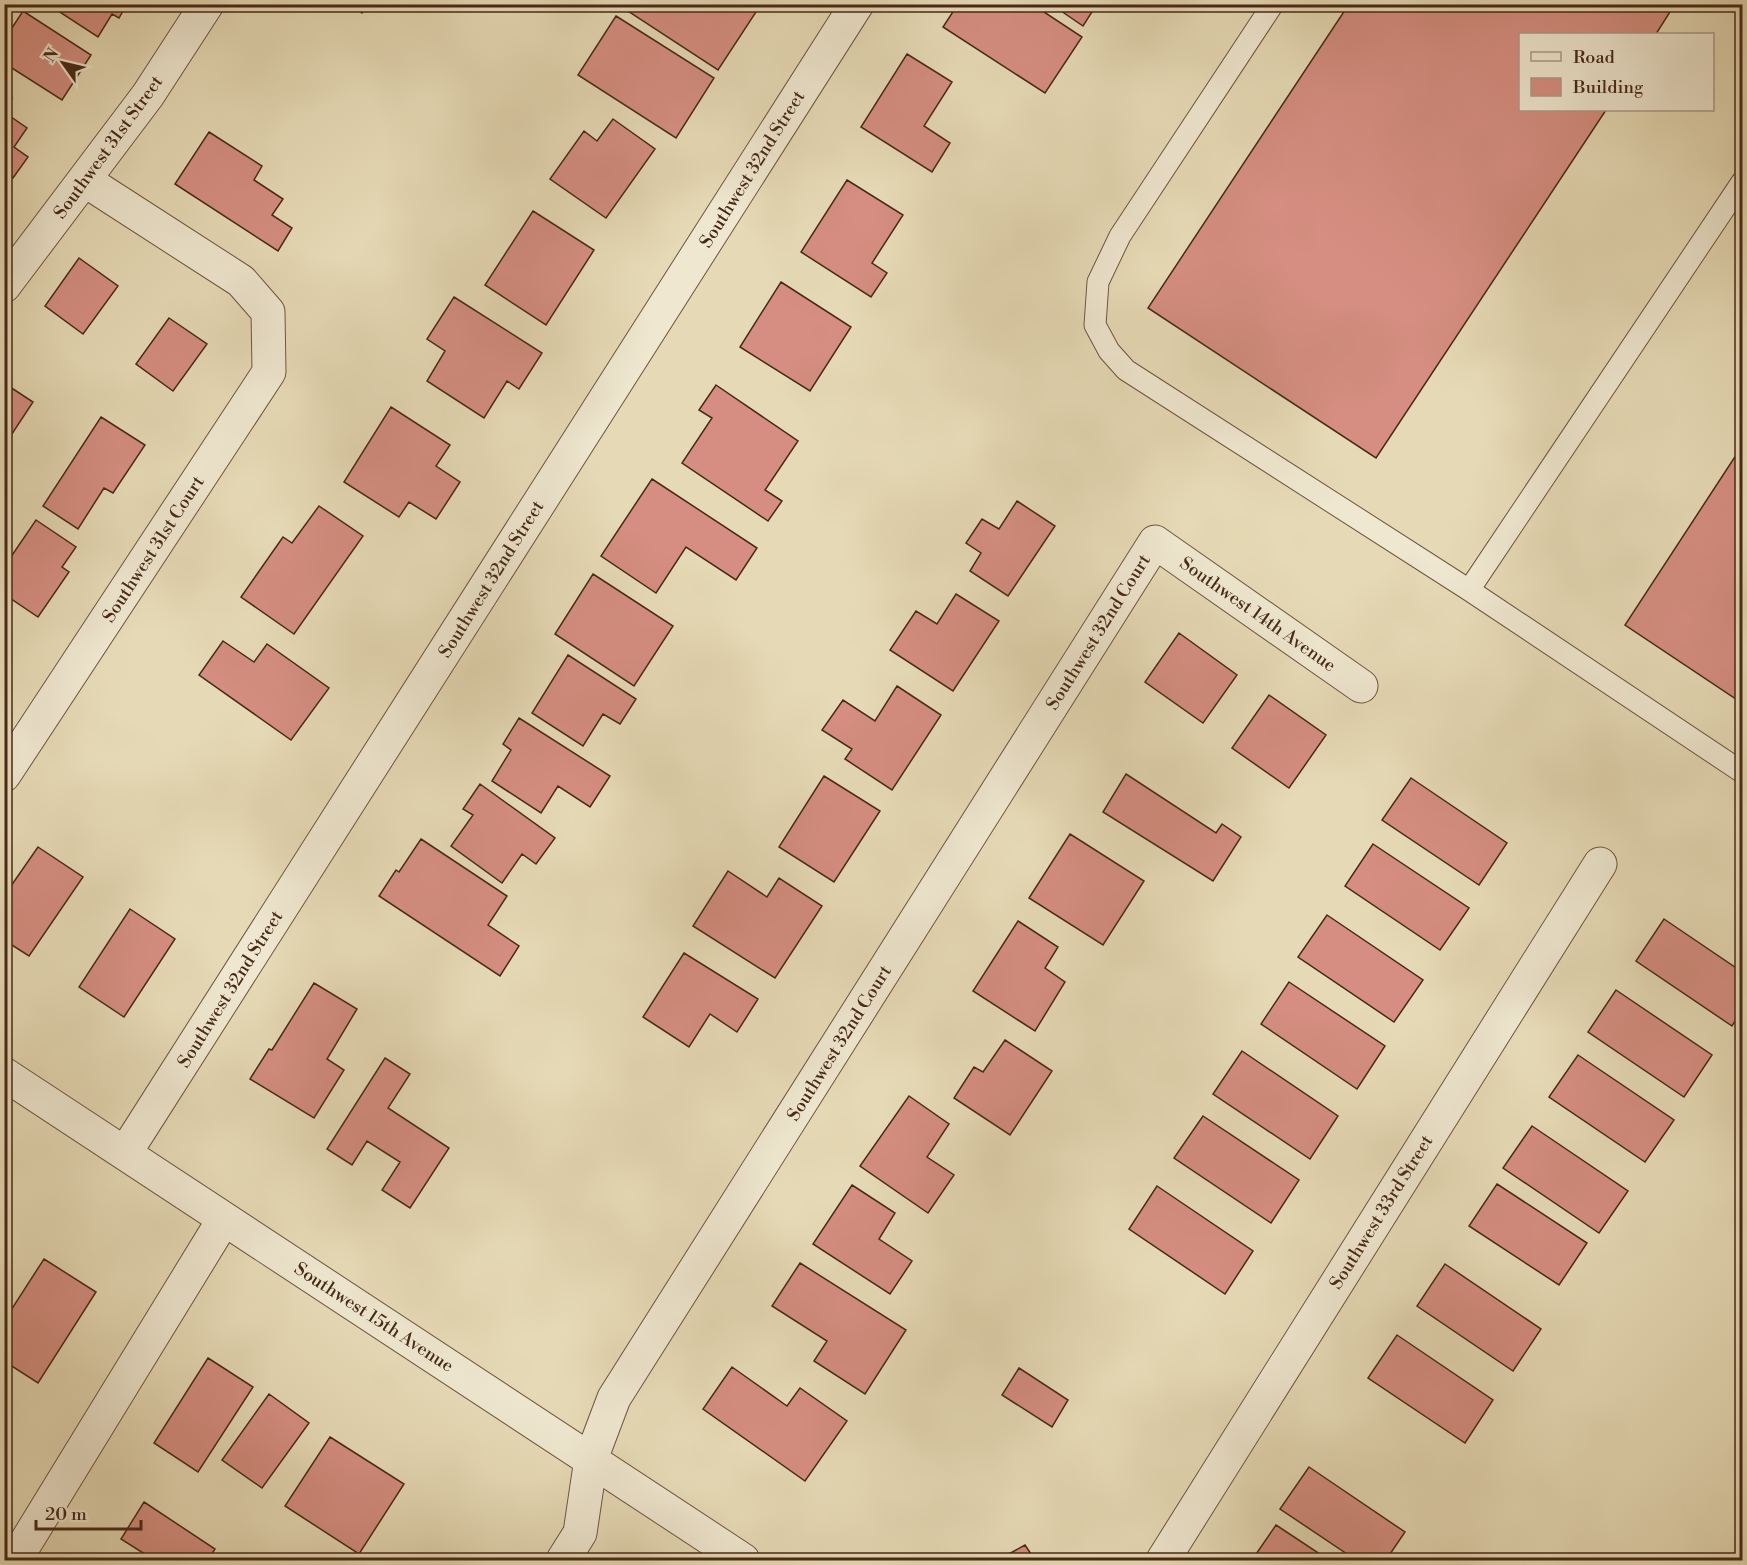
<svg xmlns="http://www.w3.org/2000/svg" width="1747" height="1565" font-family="'Libre Bodoni',serif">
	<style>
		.building { fill: #d58e81; stroke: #472917; stroke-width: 1.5 }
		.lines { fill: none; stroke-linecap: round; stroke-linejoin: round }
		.service-casing { stroke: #6f553f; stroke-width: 23 }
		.minor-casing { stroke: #6f553f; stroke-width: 35 }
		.service { stroke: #efe7d0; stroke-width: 21 }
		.minor { stroke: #efe7d0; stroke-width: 33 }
		.labels { text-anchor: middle; stroke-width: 4.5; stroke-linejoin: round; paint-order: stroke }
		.street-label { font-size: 18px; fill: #472917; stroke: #efe7d0 }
	</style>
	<rect width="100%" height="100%" fill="#e6dab6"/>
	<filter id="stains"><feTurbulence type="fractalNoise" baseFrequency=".00333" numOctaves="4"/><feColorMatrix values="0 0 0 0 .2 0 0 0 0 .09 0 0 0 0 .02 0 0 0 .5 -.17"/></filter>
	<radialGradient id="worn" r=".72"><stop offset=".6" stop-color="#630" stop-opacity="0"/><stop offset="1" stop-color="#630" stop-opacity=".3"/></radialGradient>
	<!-- building -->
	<path class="building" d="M 54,4 L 127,4 L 119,18 L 112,14 L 98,37 L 52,7 Z
		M 348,4 L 367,4 L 362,13 Z
		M 622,4 L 745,4 L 756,12 L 718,70 L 620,6 Z
		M 958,4 L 1032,4 L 1082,37 L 1045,93 L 943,27 Z
		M 1051,4 L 1097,4 L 1083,26 Z
		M 1349,4 L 1675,4 L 1656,34 L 1520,34 L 1520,110 L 1606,110 L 1376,458 L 1148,308 Z
		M 23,11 L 91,55 L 62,100 L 4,63 L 4,40 Z
		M 616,16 L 714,78 L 676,138 L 578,75 Z
		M 907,54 L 952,82 L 924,126 L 950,143 L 932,172 L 861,127 Z
		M 4,93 L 12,98 L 4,110 Z
		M 4,112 L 27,128 L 14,147 L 28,157 L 13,178 L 4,172 Z
		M 613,119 L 655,149 L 606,218 L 550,179 L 584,131 L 597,141 Z
		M 209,132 L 262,166 L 254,180 L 283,199 L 272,215 L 292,228 L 278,251 L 175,184 Z
		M 847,180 L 903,215 L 872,263 L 887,273 L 871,297 L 801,252 Z
		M 533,211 L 594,250 L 546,325 L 485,285 Z
		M 79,258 L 118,286 L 83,334 L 45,306 Z
		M 781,282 L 851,327 L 810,391 L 740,347 Z
		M 454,297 L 542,353 L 519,389 L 507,381 L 484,418 L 427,381 L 445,351 L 427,339 Z
		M 169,318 L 207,344 L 173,391 L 136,364 Z
		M 4,383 L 33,402 L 4,446 Z
		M 716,385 L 798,441 L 765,490 L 782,501 L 768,521 L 682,463 L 712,418 L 699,410 Z
		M 391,407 L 450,445 L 436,466 L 460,482 L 436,519 L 409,502 L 399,517 L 344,482 Z
		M 101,417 L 145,445 L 113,493 L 104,488 L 78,529 L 43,506 Z
		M 1742,446 L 1742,703 L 1625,625 Z
		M 652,479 L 757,548 L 736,580 L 686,547 L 656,593 L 601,556 Z
		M 1017,501 L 1055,526 L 1008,596 L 970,571 L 981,553 L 966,543 L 982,519 L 999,529 Z
		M 319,506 L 363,536 L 294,634 L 241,597 L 283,537 L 292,543 Z
		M 36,520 L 76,547 L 62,567 L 69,572 L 38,617 L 4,594 L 4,567 Z
		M 593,574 L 673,626 L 634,686 L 555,634 Z
		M 956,594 L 999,621 L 953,691 L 890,650 L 916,611 L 937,624 Z
		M 1179,633 L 1237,675 L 1203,723 L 1145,682 Z
		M 223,641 L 254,662 L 267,644 L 329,688 L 291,740 L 199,675 Z
		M 568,655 L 636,699 L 620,724 L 603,714 L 583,746 L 532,713 Z
		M 897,686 L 941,715 L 892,790 L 845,759 L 852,749 L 822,730 L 843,700 L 875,721 Z
		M 1269,695 L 1326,735 L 1289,788 L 1232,748 Z
		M 519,718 L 610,776 L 590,807 L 558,786 L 541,813 L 492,781 L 511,750 L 503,744 Z
		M 1126,774 L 1216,833 L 1222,824 L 1241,837 L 1213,881 L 1103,812 Z
		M 824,776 L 880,811 L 834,882 L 779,847 Z
		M 1411,778 L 1507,843 L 1479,885 L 1382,820 Z
		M 480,784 L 555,838 L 536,864 L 522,854 L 502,883 L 451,846 L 473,815 L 463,809 Z
		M 1070,834 L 1144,881 L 1103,945 L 1029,898 Z
		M 421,839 L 507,896 L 488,925 L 519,946 L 500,976 L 379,896 L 396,870 L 399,872 Z
		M 1373,844 L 1469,908 L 1440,950 L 1345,886 Z
		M 38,847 L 83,877 L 29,956 L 4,940 L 4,896 Z
		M 728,871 L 767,897 L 779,878 L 822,906 L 775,978 L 693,926 Z
		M 130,909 L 175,939 L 124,1017 L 79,987 Z
		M 1327,915 L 1423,980 L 1394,1022 L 1298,957 Z
		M 1664,919 L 1742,972 L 1742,1010 L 1732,1026 L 1636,961 Z
		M 1018,921 L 1058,947 L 1045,968 L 1065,982 L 1035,1031 L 973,991 Z
		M 684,953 L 758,999 L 737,1032 L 710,1014 L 689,1047 L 643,1017 Z
		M 1289,982 L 1385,1046 L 1357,1089 L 1261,1024 Z
		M 314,983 L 357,1009 L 327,1059 L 344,1070 L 314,1118 L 250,1079 L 269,1049 L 272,1050 Z
		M 1616,990 L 1712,1055 L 1684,1097 L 1588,1032 Z
		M 1005,1040 L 1052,1071 L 1010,1135 L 954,1098 L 974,1067 L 983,1072 Z
		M 1242,1051 L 1338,1116 L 1310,1159 L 1213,1094 Z
		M 1578,1055 L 1674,1120 L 1645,1162 L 1549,1097 Z
		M 385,1058 L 410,1074 L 388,1108 L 449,1148 L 410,1208 L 382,1190 L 400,1162 L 367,1141 L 352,1165 L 327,1149 Z
		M 909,1096 L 949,1124 L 927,1157 L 954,1175 L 928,1213 L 860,1166 Z
		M 1203,1116 L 1299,1180 L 1271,1223 L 1174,1158 Z
		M 1532,1126 L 1628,1191 L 1599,1233 L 1503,1168 Z
		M 1497,1184 L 1587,1243 L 1559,1285 L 1469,1226 Z
		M 852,1185 L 895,1213 L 879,1239 L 912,1261 L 890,1294 L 813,1244 Z
		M 1157,1186 L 1253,1251 L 1225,1294 L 1129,1229 Z
		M 44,1259 L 96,1292 L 38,1383 L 4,1361 L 4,1321 Z
		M 800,1263 L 906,1330 L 865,1394 L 814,1361 L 827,1341 L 772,1306 Z
		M 1445,1264 L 1541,1329 L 1513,1371 L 1417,1306 Z
		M 1397,1335 L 1493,1400 L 1465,1443 L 1368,1378 Z
		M 208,1358 L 253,1387 L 198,1472 L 154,1443 Z
		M 732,1367 L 787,1406 L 800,1388 L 847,1421 L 805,1481 L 703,1409 Z
		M 1019,1368 L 1068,1400 L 1052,1427 L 1002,1395 Z
		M 269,1394 L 309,1423 L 262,1488 L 222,1460 Z
		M 330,1437 L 404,1484 L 359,1554 L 285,1506 Z
		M 1309,1467 L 1405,1532 L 1386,1560 L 1356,1560 L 1280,1509 Z
		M 144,1502 L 215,1549 L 208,1560 L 154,1560 L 121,1539 Z
		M 1276,1525 L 1329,1560 L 1252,1560 Z
		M 1025,1545 L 1035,1560 L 998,1560 Z"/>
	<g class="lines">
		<!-- service casing -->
		<g class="service-casing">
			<path id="service" d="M 1273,4 L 1120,236 L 1098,282 L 1095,325 L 1109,351 L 1126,370 L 1469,590 L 1742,772
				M 1469,590 L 1742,182"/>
		</g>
		<!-- minor casing -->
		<g class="minor-casing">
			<path id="minor" d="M 4,286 L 148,95 L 207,4
				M 4,775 L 269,372 L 268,312 L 241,281 L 86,181
				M 4,1074 L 743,1560
				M 125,1153 L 857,4
				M 15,1560 L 224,1219
				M 563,1560 L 580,1533 L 591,1459 L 614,1398 L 1155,542 L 1361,686
				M 1163,1560 L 1600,864"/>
		</g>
		<!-- service -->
		<use href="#service" class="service"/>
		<!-- minor -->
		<use href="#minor" class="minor"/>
	</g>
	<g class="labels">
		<!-- street labels -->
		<g class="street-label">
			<text transform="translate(108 147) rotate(-54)" y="6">Southwest 31st Street</text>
			<text transform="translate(752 169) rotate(-58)" y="6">Southwest 32nd Street</text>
			<text transform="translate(153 549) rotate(-57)" y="6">Southwest 31st Court</text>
			<text transform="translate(491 579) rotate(-58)" y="6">Southwest 32nd Street</text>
			<text transform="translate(1258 614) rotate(35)" y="6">Southwest 14th Avenue</text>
			<text transform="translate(1098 632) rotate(-58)" y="6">Southwest 32nd Court</text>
			<text transform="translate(230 989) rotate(-58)" y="6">Southwest 32nd Street</text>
			<text transform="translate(839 1043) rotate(-58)" y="6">Southwest 32nd Court</text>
			<text transform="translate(1381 1212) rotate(-58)" y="6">Southwest 33rd Street</text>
			<text transform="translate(374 1317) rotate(33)" y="6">Southwest 15th Avenue</text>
		</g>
	</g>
	<!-- margin -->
	<rect width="1747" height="1565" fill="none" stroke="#e6dab6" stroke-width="24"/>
	<rect x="6" y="6" width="1735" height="1553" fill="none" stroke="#472917" stroke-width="3"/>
	<rect x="12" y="12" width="1723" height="1541" fill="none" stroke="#472917" stroke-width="1.5"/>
	<!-- legend -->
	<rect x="1519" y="33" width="195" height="78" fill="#efe7d0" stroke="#ac9b86" stroke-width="1.5"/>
	<rect x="1531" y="52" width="30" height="9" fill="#efe7d0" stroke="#ac9b86" stroke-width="1.5"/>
	<text x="1573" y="63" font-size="18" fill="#472917">Road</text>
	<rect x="1531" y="78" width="30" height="18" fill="#d58e81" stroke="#ac9b86" stroke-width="1.5"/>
	<text x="1573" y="93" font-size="18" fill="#472917">Building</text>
	<!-- north arrow -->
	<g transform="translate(63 63) rotate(304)" stroke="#efe7d0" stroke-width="4.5" paint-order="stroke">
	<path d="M0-4.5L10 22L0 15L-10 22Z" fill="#472917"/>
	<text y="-9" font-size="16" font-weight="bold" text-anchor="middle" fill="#472917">N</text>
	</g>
	<!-- scale -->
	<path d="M36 1520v9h105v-9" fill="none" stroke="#472917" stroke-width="3"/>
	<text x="45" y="1520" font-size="18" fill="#472917" stroke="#efe7d0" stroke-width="4.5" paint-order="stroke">20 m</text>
	<rect width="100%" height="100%" filter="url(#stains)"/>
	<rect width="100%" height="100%" fill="url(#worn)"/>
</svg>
